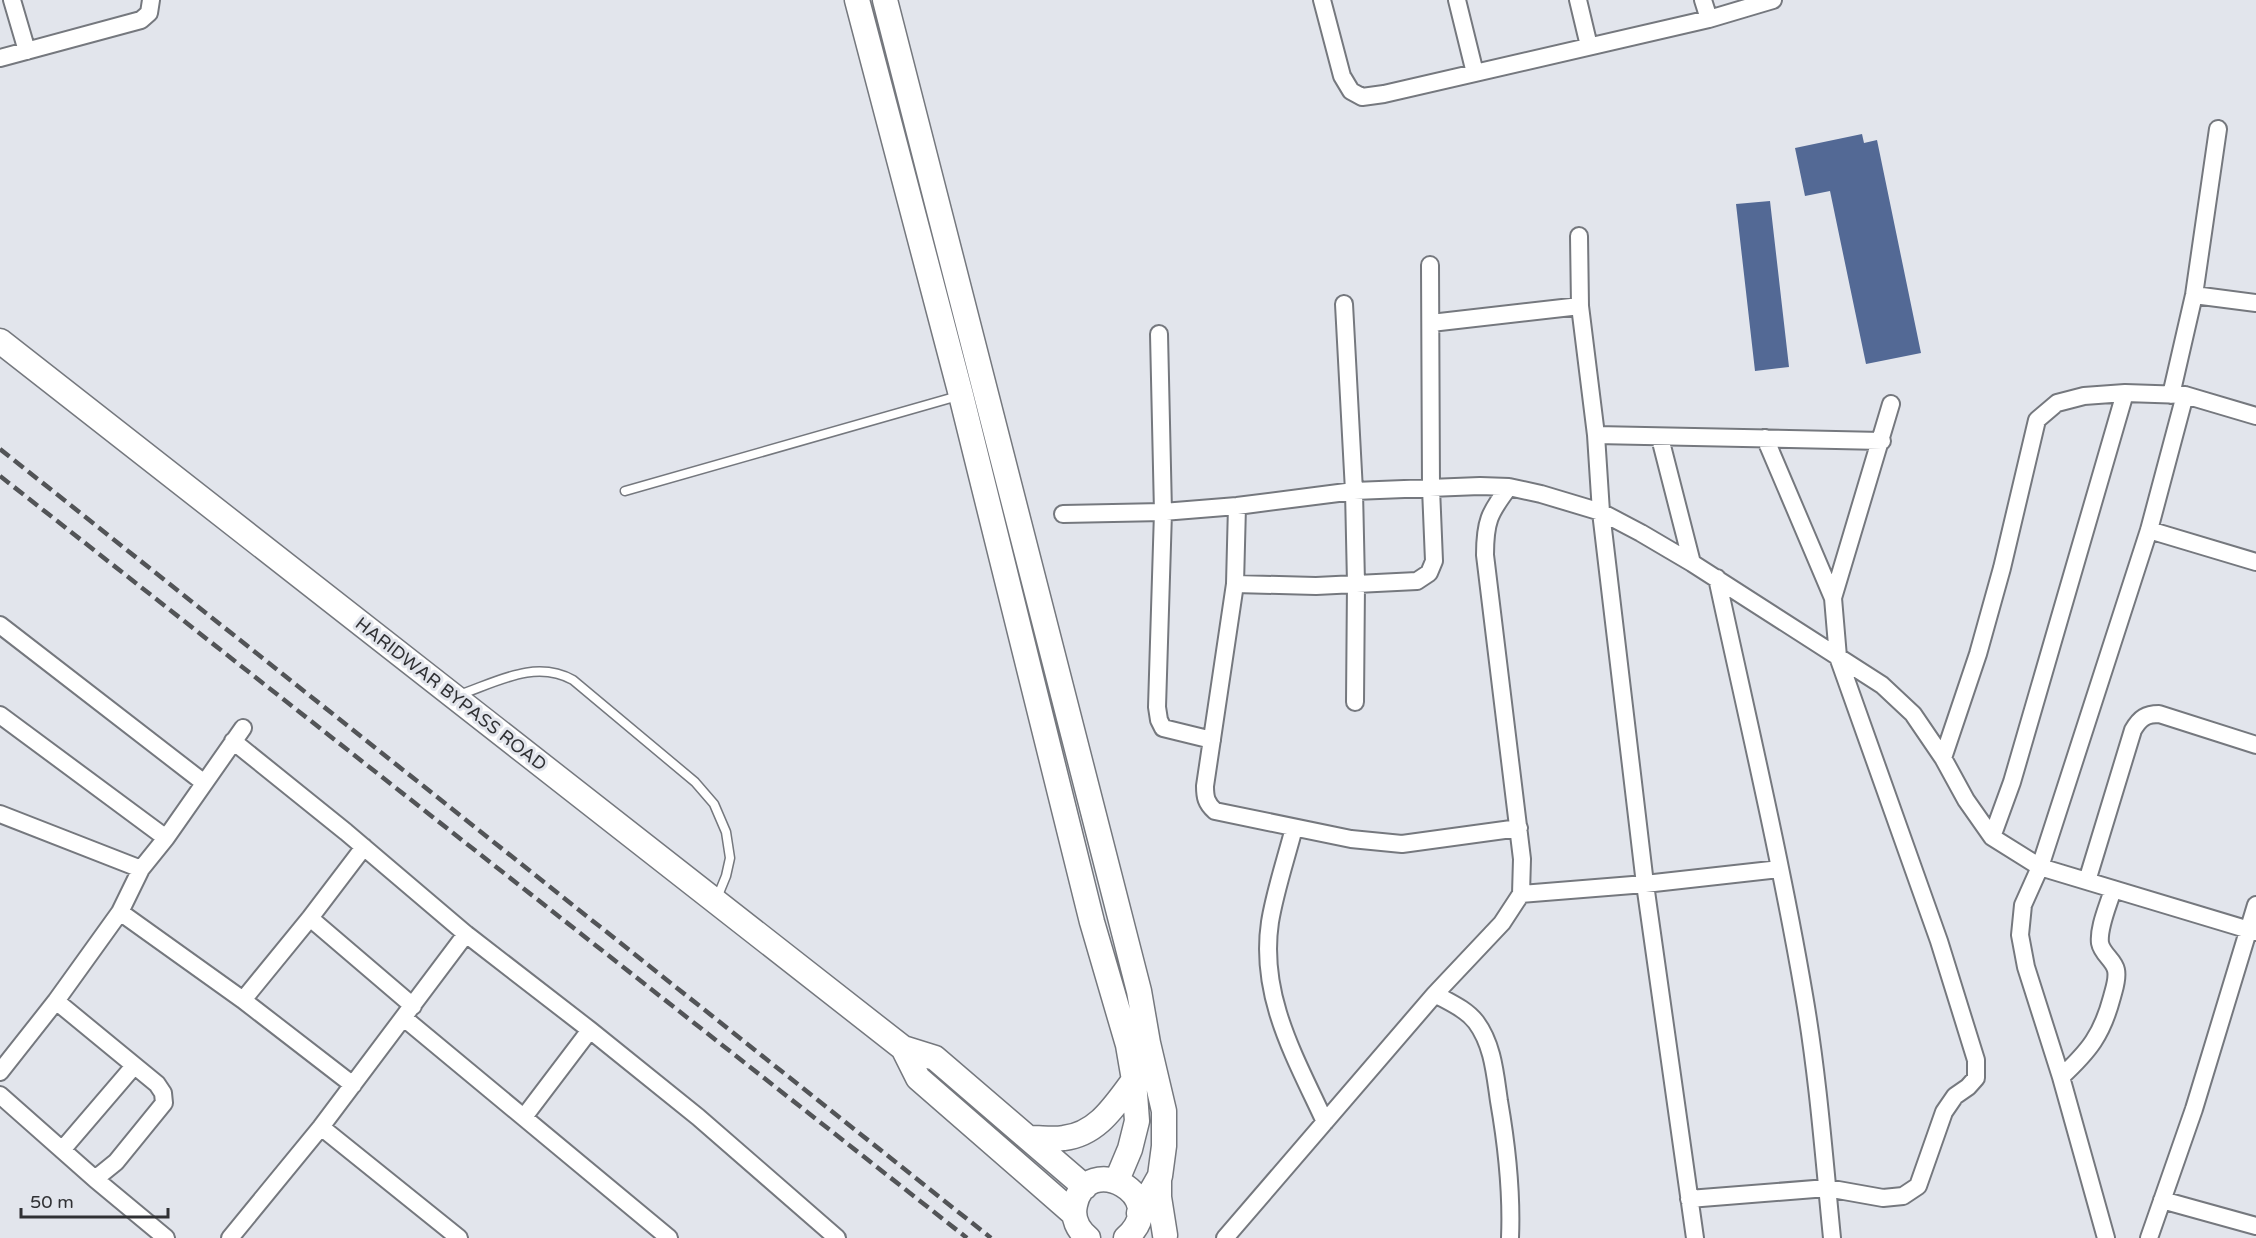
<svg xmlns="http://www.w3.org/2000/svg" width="2256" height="1238" font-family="'Varela Round',sans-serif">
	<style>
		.building { fill: #536995 }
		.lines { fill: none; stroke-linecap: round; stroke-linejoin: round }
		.service-casing { stroke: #75787e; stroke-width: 11 }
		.minor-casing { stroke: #75787e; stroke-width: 20 }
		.secondary-casing { stroke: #75787e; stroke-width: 27 }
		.service { stroke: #fff; stroke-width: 8 }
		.minor { stroke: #fff; stroke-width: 16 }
		.secondary { stroke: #fff; stroke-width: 24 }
		.rail { stroke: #525457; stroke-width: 4.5; stroke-dasharray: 12 6; stroke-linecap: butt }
		.labels { text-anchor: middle; stroke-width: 6; stroke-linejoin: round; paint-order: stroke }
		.street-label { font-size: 18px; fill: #303134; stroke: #e2e5ec }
	</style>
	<rect width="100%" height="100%" fill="#e2e5ec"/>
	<!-- building -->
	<path class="building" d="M 1862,134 L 1864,143 L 1877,140 L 1921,353 L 1866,364 L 1830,191 L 1805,196 L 1795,148 Z
		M 1770,201 L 1789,367 L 1755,371 L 1736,204 Z"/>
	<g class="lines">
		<!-- service casing -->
		<g class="service-casing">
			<path id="service" d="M 625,491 L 958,396
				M 459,695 C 497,682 535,659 573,680 L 695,782 L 714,804 L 726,832 L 730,858 L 726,876 L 717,898"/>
		</g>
		<!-- minor casing -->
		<g class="minor-casing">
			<path id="minor" d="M 12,0 L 27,51
				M 1322,0 L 1342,76 L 1351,91 L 1362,97 L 1384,94 L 1709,19 L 1773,0
				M 1457,0 L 1475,73
				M 1578,0 L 1589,46
				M 1703,0 L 1709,19
				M 0,58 L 141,20 L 149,13 L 151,0
				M 1579,236 L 1580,306 L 1596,435 L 1601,512 L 1645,884 L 1695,1238
				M 2194,295 L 2256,303
				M 1344,304 L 1354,491 L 1356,583 L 1355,702
				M 1431,323 L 1580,306
				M 1159,334 L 1163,512 L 1157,707 L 1159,720 L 1163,728 L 1212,740
				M 2171,395 L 2194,295 L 2218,129
				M 1596,435 L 1882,441
				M 1660,438 L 1692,563
				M 1237,506 L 1235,584 L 1205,786 C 1205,797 1206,803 1215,811 L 1351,839 L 1402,844 L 1519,828
				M 1063,514 L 1163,512 L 1237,506 L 1354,491 L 1480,486 L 1509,487
				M 2149,530 L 2256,562
				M 1717,578 C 1747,717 1780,855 1804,995 C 1818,1076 1824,1157 1832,1238
				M 1235,584 L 1316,586 L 1417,581 L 1429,573 L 1434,561 L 1431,488 L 1430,265
				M 1833,598 L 1891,404
				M 0,625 L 203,782
				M 0,715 L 166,838
				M 233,741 L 346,832 L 466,934 L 590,1030 L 698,1117 L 837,1238
				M 1943,758 L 1978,654 L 2002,568 L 2037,420 L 2057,403 L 2084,396 L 2125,393 L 2185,395 L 2256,416
				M 0,814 L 141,869
				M 1294,828 C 1286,859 1275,891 1270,922 C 1259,996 1295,1057 1325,1122
				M 1992,837 L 2012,782 L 2125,393
				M 2087,881 L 2133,730 C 2140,718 2146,714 2159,714 L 2256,745
				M 1521,894 L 1645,884 L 1780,869
				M 120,912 L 243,1000 L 353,1085
				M 310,918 L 413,1006
				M 1435,994 C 1449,1002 1466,1009 1476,1022 C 1493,1045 1495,1074 1499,1101 C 1507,1147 1512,1191 1510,1238
				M 243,1000 L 310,918 L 364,847
				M 404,1018 L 669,1238
				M 0,1072 L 56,1001 L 120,912 L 141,869 L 166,838 L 243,728
				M 2061,1077 C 2089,1051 2102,1035 2112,997 C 2114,989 2118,979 2116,970 C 2114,960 2102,954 2100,943 C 2098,927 2109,904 2113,889
				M 0,1095 L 95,1179 L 116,1162 L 164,1103 L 163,1093 L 157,1084 L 56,1001
				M 524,1117 L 590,1030
				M 321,1127 L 459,1238
				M 62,1150 L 134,1066
				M 95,1179 L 166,1238
				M 1689,1199 L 1827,1188 L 1883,1198 L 1903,1196 L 1918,1186 L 1944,1112 L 1955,1096 L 1968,1087 L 1976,1078 L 1976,1060 L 1939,941 L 1838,657 L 1833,598 L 1765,438
				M 2162,1200 L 2256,1226
				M 230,1238 L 321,1127 L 466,934
				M 1225,1238 L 1435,994 L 1502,923 L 1521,894 L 1522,859 L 1485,555 C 1485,522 1489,513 1509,487 L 1541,494 L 1601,512 L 1641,533 L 1692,563 L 1882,685 L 1913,714 L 1943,758 L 1966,800 L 1992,837 L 2040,867 L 2256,932
				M 2106,1238 L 2061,1077 L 2026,967 L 2020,935 L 2023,905 L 2040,867 L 2149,530 L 2185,395
				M 2149,1238 L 2194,1109 L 2256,905"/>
		</g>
		<!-- secondary casing -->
		<g class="secondary-casing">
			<path id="secondary" d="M 857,0 L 961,395 L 1092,922 L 1128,1045 L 1134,1080 L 1137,1121 L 1130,1149 L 1117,1180
				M 885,0 L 1139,991 L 1148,1043 L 1164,1111 L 1164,1146 L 1160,1176 L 1139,1213
				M 0,341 L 903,1048 L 935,1058 L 1085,1187
				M 903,1048 L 918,1078 L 1074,1214
				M 1031,1138 C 1042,1138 1053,1140 1064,1138 C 1098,1134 1115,1105 1134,1080
				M 1159,1178 L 1159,1197 L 1165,1235
				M 1088,1238 C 1078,1230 1072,1218 1075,1205 C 1086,1149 1174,1196 1126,1238"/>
		</g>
		<!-- service -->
		<use href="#service" class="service"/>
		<!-- minor -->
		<use href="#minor" class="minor"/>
		<!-- secondary -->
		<use href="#secondary" class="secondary"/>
		<!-- rail -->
		<path class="rail" d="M 0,449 L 991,1238
			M 0,476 L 967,1238"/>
	</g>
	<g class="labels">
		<!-- street labels -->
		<g class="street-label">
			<text transform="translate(451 694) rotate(38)" y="6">HARIDWAR BYPASS ROAD</text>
		</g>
	</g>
	<!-- scale -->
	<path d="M21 1208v9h147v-9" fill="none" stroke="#303134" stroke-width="3"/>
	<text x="30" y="1208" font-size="18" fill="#303134" stroke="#e2e5ec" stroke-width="4.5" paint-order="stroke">50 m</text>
</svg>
